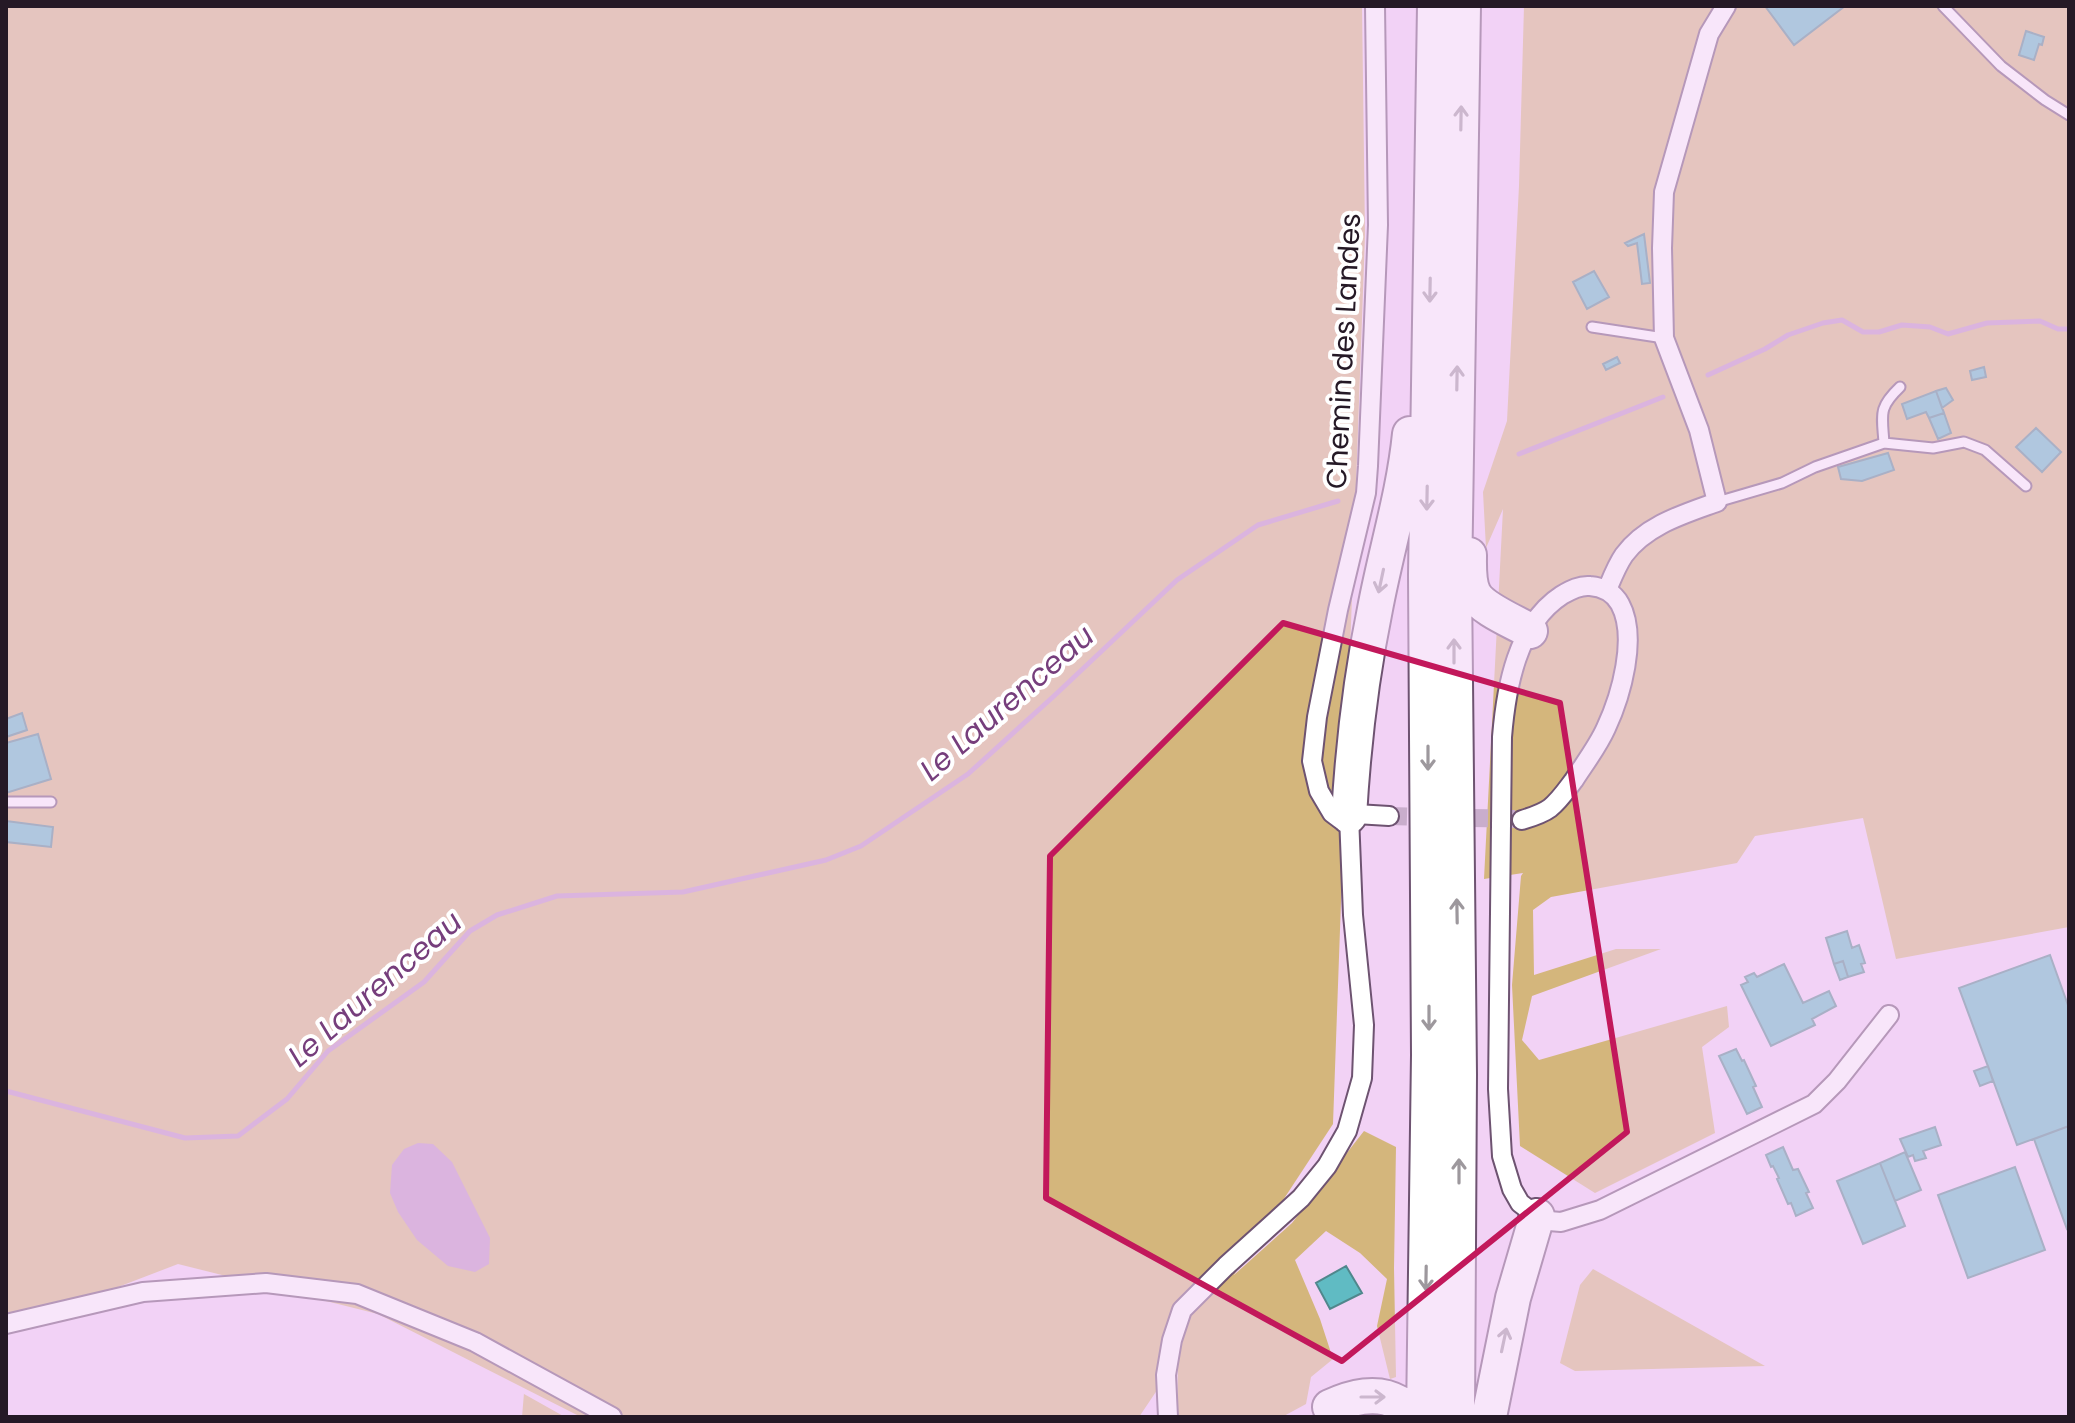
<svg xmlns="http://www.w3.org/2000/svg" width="2075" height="1423" font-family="Poppins,sans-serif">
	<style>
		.green { fill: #d4b67c }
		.water { fill: #bf91c3 }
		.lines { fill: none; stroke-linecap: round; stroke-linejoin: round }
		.stream { stroke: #bf91c3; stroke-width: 5 }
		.building { fill: #60bbc3; stroke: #50878c; stroke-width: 2 }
		.street-tunnel { stroke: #c9adcc; stroke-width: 18; stroke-dasharray: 18 9; stroke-linecap: butt }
		.lane-casing { stroke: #6e5371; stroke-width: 13 }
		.street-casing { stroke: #6e5371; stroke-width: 22 }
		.highway-casing { stroke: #6e5371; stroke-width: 38 }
		.lane { stroke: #fff; stroke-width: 9 }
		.street { stroke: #fff; stroke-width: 18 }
		.highway { stroke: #fff; stroke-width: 34 }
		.oneway { stroke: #9d989d }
		.marked { fill: none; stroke: #c2185b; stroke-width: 6; stroke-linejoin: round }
		.labels { text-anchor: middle; stroke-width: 8; stroke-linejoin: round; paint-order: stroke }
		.street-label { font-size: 28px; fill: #251926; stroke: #fff }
		.water-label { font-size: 30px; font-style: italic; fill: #763e7c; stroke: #fff }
	</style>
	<rect width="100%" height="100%" fill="#f2d2f5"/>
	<!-- green -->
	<path class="green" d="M 6,6 L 1362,6 L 1365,235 L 1333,1124 L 1234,1275 L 1292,1223 L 1364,1131 L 1396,1147 L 1394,1268 L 1396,1377 L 1390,1379 L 1377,1326 L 1387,1279 L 1360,1253 L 1326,1231 L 1295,1260 L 1320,1319 L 1333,1359 L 1311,1377 L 1306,1404 L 1282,1417 L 1177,1417 L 1178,1359 L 1139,1417 L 581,1417 L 378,1314 L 178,1264 L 6,1330 Z
		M 1524,6 L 2069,6 L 2069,927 L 1896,959 L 1863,818 L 1755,836 L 1737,863 L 1551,897 L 1533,910 L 1534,975 L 1616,949 L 1661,949 L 1532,996 L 1522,1040 L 1539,1060 L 1727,1006 L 1729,1027 L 1702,1047 L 1715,1133 L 1595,1193 L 1520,1146 L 1512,985 L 1521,876 L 1523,873 L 1484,879 L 1503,509 L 1486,548 L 1483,492 L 1507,421 L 1519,186 Z
		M 1593,1269 L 1765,1366 L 1575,1371 L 1560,1363 L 1580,1285 Z
		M 524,1393 L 524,1394 L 565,1417 L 522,1417 Z"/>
	<!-- water -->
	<path class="water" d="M 418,1143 L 433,1144 L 452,1162 L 490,1238 L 489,1264 L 475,1272 L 448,1266 L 417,1240 L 398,1212 L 390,1193 L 392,1165 L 404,1149 Z"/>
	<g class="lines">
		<!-- stream -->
		<path class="stream" d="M 1708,375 L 1765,349 L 1788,335 L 1823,323 L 1842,320 L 1863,332 L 1879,332 L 1902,325 L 1930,327 L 1948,334 L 1987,323 L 2040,321 L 2058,329 L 2069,329
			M 1519,454 L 1663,397
			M 6,1091 L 185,1138 L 238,1136 L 287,1099 L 328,1051 L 424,982 L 470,931 L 497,915 L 557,896 L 683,892 L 826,860 L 861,846 L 968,774 L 1054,696 L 1177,580 L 1258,525 L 1338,501"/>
	</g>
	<!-- building -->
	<path class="building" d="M 1765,6 L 1845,6 L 1794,45 Z
		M 2026,31 L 2044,37 L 2042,45 L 2039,44 L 2034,60 L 2019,55 Z
		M 1644,234 L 1650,283 L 1642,284 L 1637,243 L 1628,246 L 1625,243 Z
		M 1594,271 L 1609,297 L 1587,309 L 1573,282 Z
		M 1617,357 L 1620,363 L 1606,370 L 1603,364 Z
		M 1984,367 L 1986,377 L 1972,380 L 1970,371 Z
		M 1946,388 L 1953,400 L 1942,408 L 1936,391 Z
		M 1936,391 L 1944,413 L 1929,418 L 1926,412 L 1907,419 L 1902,404 Z
		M 1944,413 L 1951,433 L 1938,439 L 1929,418 Z
		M 2036,428 L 2061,452 L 2042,472 L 2016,447 Z
		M 1888,453 L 1894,470 L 1862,481 L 1841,479 L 1838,467 Z
		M 22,713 L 27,730 L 6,737 L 6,719 Z
		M 38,734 L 51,779 L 6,793 L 6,743 Z
		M 6,821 L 53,827 L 51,847 L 6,842 Z
		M 1847,931 L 1852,948 L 1859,945 L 1865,963 L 1861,964 L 1864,972 L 1848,977 L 1843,961 L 1834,964 L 1826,938 Z
		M 2050,955 L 2069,1008 L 2069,1126 L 2017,1145 L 1959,988 Z
		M 1843,961 L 1848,977 L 1840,980 L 1834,964 Z
		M 1784,964 L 1803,1003 L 1829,991 L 1836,1006 L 1812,1019 L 1815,1025 L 1771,1046 L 1741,985 L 1748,982 L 1745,977 L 1754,973 L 1757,977 Z
		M 1736,1049 L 1742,1061 L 1744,1060 L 1756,1086 L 1753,1087 L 1762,1107 L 1747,1114 L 1719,1056 Z
		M 1988,1066 L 1993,1081 L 1980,1086 L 1974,1071 Z
		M 2069,1126 L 2069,1228 L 2067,1229 L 2034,1139 Z
		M 1935,1127 L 1941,1145 L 1923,1151 L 1926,1158 L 1915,1161 L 1913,1155 L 1908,1157 L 1900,1139 Z
		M 1783,1147 L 1793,1170 L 1798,1169 L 1809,1192 L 1806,1193 L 1813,1208 L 1796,1216 L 1791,1203 L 1788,1204 L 1777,1179 L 1779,1178 L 1773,1166 L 1771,1167 L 1766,1155 Z
		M 1905,1152 L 1921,1190 L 1895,1201 L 1880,1163 Z
		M 1880,1163 L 1905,1226 L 1863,1244 L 1837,1181 Z
		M 2015,1167 L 2045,1250 L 1968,1278 L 1938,1195 Z
		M 1346,1266 L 1362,1293 L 1330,1309 L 1316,1283 Z"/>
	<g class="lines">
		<!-- street-tunnel -->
		<path class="street-tunnel" d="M 1389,816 L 1515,819"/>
		<!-- lane casing -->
		<g class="lane-casing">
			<path id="lane" d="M 1943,6 L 2001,66 L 2045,100 L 2069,115
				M 1592,327 L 1664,338
				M 1884,443 C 1882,414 1878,408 1900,387
				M 1717,502 L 1782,483 L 1815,467 L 1884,443 L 1933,448 L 1964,442 L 1985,450 L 2026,486
				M 6,802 L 51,802"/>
		</g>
		<!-- street casing -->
		<g class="street-casing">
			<path id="street" d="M 1375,6 L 1378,225 L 1368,466 L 1366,493 L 1338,610 L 1317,717 L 1312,761 L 1319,791 L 1332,813 L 1340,819 L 1356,814 L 1389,816
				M 1607,590 C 1612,578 1617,565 1624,555 C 1646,525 1684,514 1717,502 L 1699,430 L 1664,338 L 1662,248 L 1664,192 L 1709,34 L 1726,6
				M 1522,820 C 1532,817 1542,814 1550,808 C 1560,800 1567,789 1574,780 C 1585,763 1598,746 1606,728 C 1621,696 1638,637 1620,604 C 1614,593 1603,587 1590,586 C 1580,585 1571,590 1562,595 C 1517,624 1506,688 1502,737 L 1498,1089 L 1502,1156 L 1512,1189 L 1520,1203 L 1537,1216 L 1549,1221 L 1561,1222 L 1600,1210 L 1814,1104 L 1837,1081 L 1889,1015
				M 6,1324 L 143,1292 L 266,1283 L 357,1294 L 475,1342 L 612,1417
				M 1168,1417 L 1166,1375 L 1172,1340 L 1182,1310 L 1226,1266 L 1301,1198 L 1327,1166 L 1347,1131 L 1362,1078 L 1364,1025 L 1353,915 L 1349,816"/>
		</g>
		<!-- highway casing -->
		<g class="highway-casing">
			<path id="highway" d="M 1469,555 C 1469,567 1468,583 1474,594 C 1482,609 1515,622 1530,631
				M 1349,816 C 1353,747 1361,677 1375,609 C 1386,550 1404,494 1410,434
				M 1330,1407 C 1352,1397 1377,1390 1399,1403 L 1407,1417
				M 1424,1417 L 1429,1055 L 1426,575 L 1435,6
				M 1457,1417 L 1459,1074 L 1454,582 L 1463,6
				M 1489,1417 L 1513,1298 L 1537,1216"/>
		</g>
		<!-- lane -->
		<use href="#lane" class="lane"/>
		<!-- street -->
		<use href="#street" class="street"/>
		<!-- highway -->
		<use href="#highway" class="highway"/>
	</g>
	<!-- one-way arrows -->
	<defs><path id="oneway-shaft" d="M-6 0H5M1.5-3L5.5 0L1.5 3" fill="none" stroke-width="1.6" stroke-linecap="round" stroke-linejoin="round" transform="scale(2)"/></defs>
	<g class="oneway">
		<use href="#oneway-shaft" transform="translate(1461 118) rotate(-89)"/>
		<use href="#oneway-shaft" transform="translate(1430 290) rotate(91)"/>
		<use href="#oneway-shaft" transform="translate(1457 378) rotate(-89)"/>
		<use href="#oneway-shaft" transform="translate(1427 498) rotate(91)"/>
		<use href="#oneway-shaft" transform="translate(1381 581) rotate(102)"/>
		<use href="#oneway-shaft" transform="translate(1454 651) rotate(-90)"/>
		<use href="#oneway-shaft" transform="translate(1428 758) rotate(90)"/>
		<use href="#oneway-shaft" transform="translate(1457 911) rotate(-91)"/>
		<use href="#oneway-shaft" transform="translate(1429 1018) rotate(90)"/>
		<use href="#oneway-shaft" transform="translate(1459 1171) rotate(-90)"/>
		<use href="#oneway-shaft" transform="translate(1426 1278) rotate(91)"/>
		<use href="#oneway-shaft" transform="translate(1504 1340) rotate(-78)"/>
		<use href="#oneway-shaft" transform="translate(1373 1397)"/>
	</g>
	<!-- marked area -->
	<path d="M0 0H2075V1423H0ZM 1283,623 L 1560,703 L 1627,1132 L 1342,1361 L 1046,1198 L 1050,856 Z" fill="#f2d2f5" fill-opacity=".55" fill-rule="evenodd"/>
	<path class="marked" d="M 1283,623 L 1560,703 L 1627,1132 L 1342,1361 L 1046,1198 L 1050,856 Z"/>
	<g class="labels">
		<!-- street labels -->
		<g class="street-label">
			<text transform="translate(1343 351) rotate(-87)" y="10">Chemin des Landes</text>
		</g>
		<!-- water labels -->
		<g class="water-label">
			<text transform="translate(1007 703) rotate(-41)" y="10">Le Laurenceau</text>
			<text transform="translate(375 989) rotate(-41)" y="10">Le Laurenceau</text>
		</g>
	</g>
	<!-- border -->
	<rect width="2075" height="1423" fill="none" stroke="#251926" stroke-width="16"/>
</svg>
